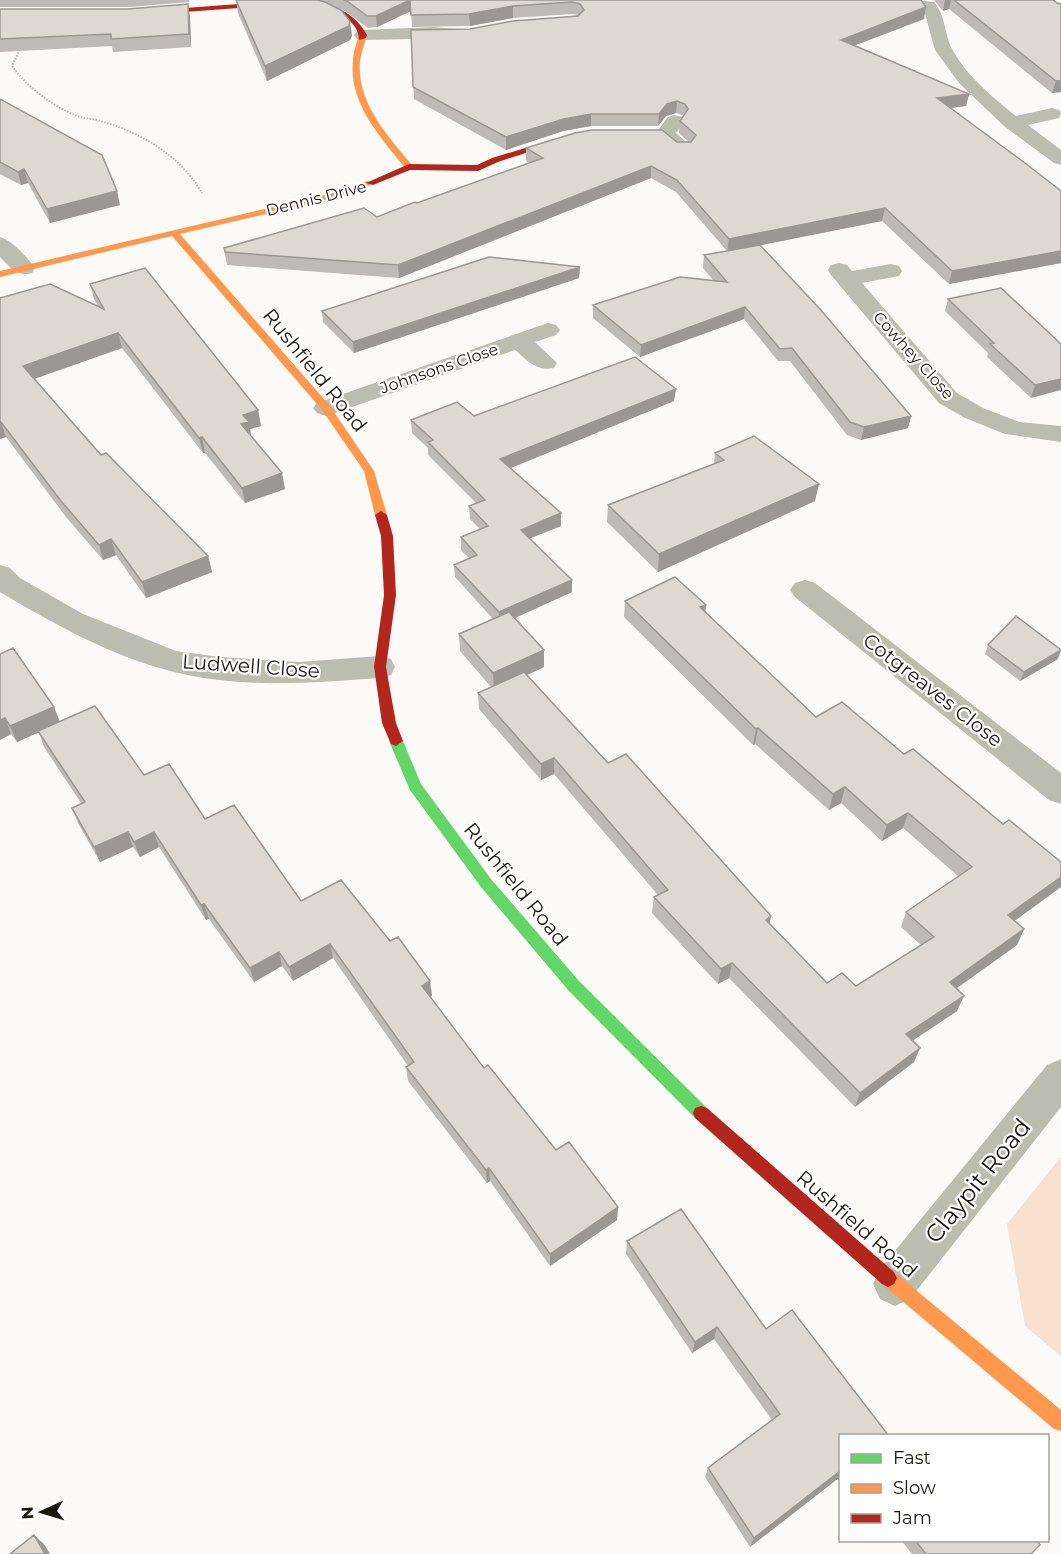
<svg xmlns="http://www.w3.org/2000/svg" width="1061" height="1554" font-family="Montserrat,sans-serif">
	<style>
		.green { fill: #f8e1d0 }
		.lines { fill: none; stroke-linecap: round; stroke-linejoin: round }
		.path { stroke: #bbbab3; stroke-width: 2; stroke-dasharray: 1.5 1.5; stroke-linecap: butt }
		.street { fill: #bbbdb1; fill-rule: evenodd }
		.fast { fill: #63d668; fill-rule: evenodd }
		.slow { fill: #ff974d; fill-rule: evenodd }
		.jam { fill: #b3261e; fill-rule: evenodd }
		.wall { fill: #bebab5 }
		.shaded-wall { fill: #9b9793 }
		.building { fill: #ddd8d2; stroke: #9b9793; stroke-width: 1.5 }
		.labels { text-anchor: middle; stroke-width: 4.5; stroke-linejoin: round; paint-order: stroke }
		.far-street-label { font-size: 16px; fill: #18150a; stroke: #fff }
		.street-label { font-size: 20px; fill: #18150a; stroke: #fff }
		.near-street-label { font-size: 24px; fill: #18150a; stroke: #fff }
	</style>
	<rect width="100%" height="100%" fill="#fbfaf7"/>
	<!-- green -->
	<path class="green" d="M 1061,1157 L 1061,1356 L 1025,1326 L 1007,1224 Z"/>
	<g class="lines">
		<!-- path -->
		<path class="path" d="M 21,47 L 12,66 C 27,87 52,106 77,116 C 86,119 95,119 104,122 C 144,134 181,157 202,193"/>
		<!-- street -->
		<path class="street" d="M 914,0 L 934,2 C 946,16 944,33 952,49 C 966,75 993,98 1016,116 L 1052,108 L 1059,110 L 1061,113 L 1059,118 L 1028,125 L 1061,150 L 1061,165 L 1054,163 L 1005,127 L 959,83 L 935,50 L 925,14 Z
			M 434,27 L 463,30 L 466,34 L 463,38 L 363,40 L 357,39 L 354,35 L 357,31 L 363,30 Z
			M 675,115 L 682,117 L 685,121 L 676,133 L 693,148 L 690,152 L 676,152 L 655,134 L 668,117 Z
			M 0,237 C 13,241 27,257 35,268 L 32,273 C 16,277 10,267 0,257 Z
			M 839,263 L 847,265 L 852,271 L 891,264 L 899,266 L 902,271 L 899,276 L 862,283 L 957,393 L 983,408 L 1019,422 L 1061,426 L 1061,442 L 1005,434 L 965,418 L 939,403 L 831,275 L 828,270 L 831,265 Z
			M 548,323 L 556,325 L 560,330 L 556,335 L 535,342 L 557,363 L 554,368 C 536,372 527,360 515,350 L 335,413 L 326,416 L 317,413 L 313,408 L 317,403 Z
			M 0,565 L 10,568 L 20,578 L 83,614 L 176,651 L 220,657 L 299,662 L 380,656 L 391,659 L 395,667 L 391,675 L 380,678 C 311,683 238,689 170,671 C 109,655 54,624 0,592 Z
			M 805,580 L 815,583 L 1061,773 L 1061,804 L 1049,800 L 795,597 L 790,590 L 795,583 Z
			M 1061,1059 L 1061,1107 L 910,1299 L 895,1306 L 880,1299 L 873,1284 L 880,1269 L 1047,1065 Z"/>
		<!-- fast -->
		<path class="fast" d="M 396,736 L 403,741 L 421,784 L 491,879 L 579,981 L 707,1108 L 709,1113 L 707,1118 L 701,1120 L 695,1118 L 569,991 L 481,887 L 410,790 L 389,741 Z"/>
		<!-- slow -->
		<path class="slow" d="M 362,36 L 366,38 C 364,46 361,53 360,61 C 356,102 388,136 412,165 L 412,169 L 406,169 C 382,139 348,103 353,61 C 353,53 356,46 358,38 Z
			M 367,181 L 374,183 L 352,194 L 180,234 L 330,406 L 374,471 L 387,515 L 381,519 L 375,515 L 364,471 L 322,410 L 172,236 L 0,277 L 0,271 L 346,190 Z
			M 888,1269 L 894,1272 L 1061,1410 L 1061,1431 L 1054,1429 L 882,1284 L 879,1278 L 882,1272 Z"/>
		<!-- jam -->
		<path class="jam" d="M 295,0 C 325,3 351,6 367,35 L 366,38 L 359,40 C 359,12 316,7 294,4 L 144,15 L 140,13 L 144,11 Z
			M 565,136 L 572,138 L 498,162 L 478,171 L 410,170 L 373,185 L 366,183 L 409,164 L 477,165 L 492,158 Z
			M 381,511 L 387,515 L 393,536 L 396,595 L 386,667 L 396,723 L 403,741 L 396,746 L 391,744 L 382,723 L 374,667 L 384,595 L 381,536 L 375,515 Z
			M 701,1106 L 707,1108 L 894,1272 L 897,1278 L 894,1284 L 888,1287 L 882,1284 L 695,1118 L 693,1113 L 695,1108 Z"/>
	</g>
	<!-- wall -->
	<path class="wall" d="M 0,0 L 189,0 L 189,2 L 130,7 L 0,7 Z
		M 236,0 L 921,0 L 924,19 L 855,45 L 969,94 L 966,106 L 950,108 L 1061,191 L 1061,263 L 949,284 L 882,221 L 760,245 L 911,416 L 908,428 L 861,440 L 847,435 L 790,361 L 778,361 L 744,319 L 640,357 L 593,318 L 593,305 L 713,280 L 703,268 L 704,255 L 727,251 L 676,192 L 651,178 L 399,278 L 227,265 L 224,248 L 377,217 L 417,203 L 530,163 L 526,161 L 526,148 L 689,142 L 679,133 L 680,121 L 684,116 L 676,113 L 666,116 L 658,126 L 591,126 L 563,131 L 506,150 L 414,99 L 411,30 L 470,29 L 579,15 L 572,14 L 513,18 L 470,26 L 412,27 L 411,11 L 377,27 L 368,28 L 348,13 L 341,10 L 352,36 L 350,40 L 267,81 L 238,13 Z
		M 934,0 L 1053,0 L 1057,3 L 1061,4 L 1061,92 L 1052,93 L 949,9 L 943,11 Z
		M 0,9 L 190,17 L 191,47 L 113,52 L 112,46 L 0,52 Z
		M 0,99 L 120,205 L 50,223 L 28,183 L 21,185 L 0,174 Z
		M 580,267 L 579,278 L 354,353 L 323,322 L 322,311 Z
		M 90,284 L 258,410 L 261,426 L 250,429 L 251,436 L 285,489 L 245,503 L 205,453 L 203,453 L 122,348 L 34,379 L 101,455 L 208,556 L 212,572 L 146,598 L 116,555 L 103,560 L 66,517 L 6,437 L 0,439 L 0,298 L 98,306 L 94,299 Z
		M 948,299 L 1061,344 L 1031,398 L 987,357 L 988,353 L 945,311 Z
		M 674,401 L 510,468 L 561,526 L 530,538 L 572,592 L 515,618 L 544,667 L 527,675 L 608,763 L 771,916 L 769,924 L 827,983 L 856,986 L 921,945 L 901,927 L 906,912 L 958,876 L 903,828 L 882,841 L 841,803 L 829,810 L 755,744 L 753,745 L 624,617 L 625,601 L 706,605 L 705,612 L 816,717 L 842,702 L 1015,921 L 1024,929 L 1017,945 L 956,989 L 957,1011 L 913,1040 L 920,1048 L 914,1062 L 855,1107 L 729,978 L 718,984 L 652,913 L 654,897 L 658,895 L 554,774 L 541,780 L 479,709 L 478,693 L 491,687 L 460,651 L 459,634 L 493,619 L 455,577 L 454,565 L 469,558 L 461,550 L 461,537 L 480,529 L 470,519 L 469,506 L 476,503 L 428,455 L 428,448 L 412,433 L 411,420 Z
		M 715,453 L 815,501 L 658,572 L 607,522 L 608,505 L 714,464 Z
		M 988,645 L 1058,659 L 1020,681 L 985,654 Z
		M 0,654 L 54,707 L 60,722 L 144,775 L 205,819 L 301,901 L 390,941 L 430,981 L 432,996 L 430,997 L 484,1068 L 556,1150 L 618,1207 L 617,1220 L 550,1266 L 490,1181 L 487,1183 L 408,1081 L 406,1067 L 408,1066 L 333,958 L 293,981 L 282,966 L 254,982 L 209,919 L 206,920 L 159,847 L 140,857 L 133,847 L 100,862 L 78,823 L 72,808 L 81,803 L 44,747 L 39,732 L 17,742 L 11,734 L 0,740 Z
		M 627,1241 L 840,1436 L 840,1477 L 750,1547 L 705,1477 L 708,1468 L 772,1420 L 714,1339 L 692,1353 L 626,1254 Z
		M 901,1540 L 1037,1540 L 1031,1554 L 912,1554 Z"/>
	<!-- shaded-wall -->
	<path class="shaded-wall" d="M 410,0 L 411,11 L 377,27 L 376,16 Z
		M 945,0 L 951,0 L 949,9 L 943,11 Z
		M 188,4 L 190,17 L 191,47 L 189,34 Z
		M 513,6 L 513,18 L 470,26 L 469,14 Z
		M 926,7 L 924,19 L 840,51 L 841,40 Z
		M 350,21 L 352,36 L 350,40 L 267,81 L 265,66 Z
		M 1056,81 L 1061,81 L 1061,92 L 1052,93 Z
		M 969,94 L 966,106 L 935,110 L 937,98 Z
		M 677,101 L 676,113 L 666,116 L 658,126 L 659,114 L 667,104 Z
		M 591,114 L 591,126 L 563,131 L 506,150 L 506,137 L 564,119 Z
		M 651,166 L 651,178 L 399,278 L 398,265 Z
		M 24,169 L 28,183 L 21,185 L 18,172 Z
		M 117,191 L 120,205 L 50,223 L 47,209 Z
		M 885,208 L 882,221 L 727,252 L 729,239 Z
		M 1061,251 L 1061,263 L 949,284 L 952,271 Z
		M 580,267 L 579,278 L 354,353 L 353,342 Z
		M 745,307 L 744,319 L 640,357 L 641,345 Z
		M 118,333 L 122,348 L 28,381 L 23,366 Z
		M 1061,379 L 1061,390 L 1031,398 L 1035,385 Z
		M 676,389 L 674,401 L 501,472 L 500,459 Z
		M 258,410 L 261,426 L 250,429 L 251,438 L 241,424 L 243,415 Z
		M 911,416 L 908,428 L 861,440 L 864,427 Z
		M 0,422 L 1,422 L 6,437 L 0,439 Z
		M 202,437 L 205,453 L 203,453 L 199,438 Z
		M 282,473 L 285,489 L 245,503 L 242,488 Z
		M 819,484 L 815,501 L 658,572 L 659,554 Z
		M 561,513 L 561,526 L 521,542 L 521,530 Z
		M 111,539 L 116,555 L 103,560 L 99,545 Z
		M 208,556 L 212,572 L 146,598 L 142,582 Z
		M 572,580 L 572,592 L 499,625 L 499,612 Z
		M 706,605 L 704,621 L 700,607 Z
		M 544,650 L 544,667 L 494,690 L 493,673 Z
		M 1061,650 L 1058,659 L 1020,681 L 1024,672 Z
		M 54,707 L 60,723 L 17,742 L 10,726 Z
		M 5,718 L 11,734 L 0,740 L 0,720 Z
		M 758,728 L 755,744 L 753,745 L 756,729 Z
		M 554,758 L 554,774 L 541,780 L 541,764 Z
		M 845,787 L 841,803 L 829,810 L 833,794 Z
		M 908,813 L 903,828 L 882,841 L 887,825 Z
		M 128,832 L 133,847 L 100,862 L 94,847 Z
		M 154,832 L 159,847 L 140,857 L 134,842 Z
		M 1061,877 L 1061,887 L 1001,931 L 1008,915 Z
		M 204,904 L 209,919 L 206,920 L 201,905 Z
		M 771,916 L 768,932 L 766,920 Z
		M 1024,929 L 1017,945 L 944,997 L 950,982 Z
		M 330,944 L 333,958 L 293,981 L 289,967 Z
		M 279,952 L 282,966 L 254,982 L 250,968 Z
		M 732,963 L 729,978 L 718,984 L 721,969 Z
		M 430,981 L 432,996 L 423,1000 L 422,986 Z
		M 964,996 L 957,1011 L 900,1049 L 906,1034 Z
		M 920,1048 L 914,1062 L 855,1107 L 860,1093 Z
		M 489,1168 L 490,1181 L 487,1183 L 486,1170 Z
		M 618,1207 L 617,1220 L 550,1266 L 550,1254 Z
		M 717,1327 L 714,1339 L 692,1353 L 695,1342 Z
		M 840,1471 L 840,1477 L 750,1547 L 754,1538 Z
		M 34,1535 L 44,1544 L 50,1554 L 45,1554 Z"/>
	<!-- building -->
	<path class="building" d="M 236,0 L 317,0 L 325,2 L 341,10 L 350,21 L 349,26 L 265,66 Z
		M 343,0 L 410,0 L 376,16 L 367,16 L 347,1 Z
		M 410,0 L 921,0 L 926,7 L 841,40 L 969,94 L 937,98 L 1025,163 L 1061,191 L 1061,251 L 952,271 L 885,208 L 729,239 L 677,180 L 651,166 L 398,265 L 225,252 L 224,248 L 364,208 L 377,217 L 415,202 L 417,203 L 543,158 L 526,148 L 575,133 L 592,130 L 662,130 L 677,142 L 691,142 L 696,135 L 680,121 L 688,109 L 685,104 L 677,101 L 667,104 L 659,114 L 591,114 L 564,119 L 506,137 L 413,87 L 411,30 L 470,29 L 513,21 L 578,16 L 584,10 L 580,4 L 572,2 L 513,6 L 469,14 L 411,15 Z
		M 954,0 L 1053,0 L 1057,3 L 1061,4 L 1061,81 L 1056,81 Z
		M 188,4 L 189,34 L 111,39 L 111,34 L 0,39 L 0,9 L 127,9 Z
		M 0,99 L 102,155 L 117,191 L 47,209 L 24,169 L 18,172 L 0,162 Z
		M 760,245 L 820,309 L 911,416 L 864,427 L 850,422 L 792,348 L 780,349 L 745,307 L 641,345 L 593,305 L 680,277 L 727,282 L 704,255 Z
		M 489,257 L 580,267 L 353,342 L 322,311 Z
		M 145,268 L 258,410 L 243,415 L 249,422 L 241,424 L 282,473 L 242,488 L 202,437 L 199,438 L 118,333 L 23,366 L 101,455 L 106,453 L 208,556 L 142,582 L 111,539 L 99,545 L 61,501 L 1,422 L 0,422 L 0,298 L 50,284 L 104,309 L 90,284 Z
		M 1001,288 L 1061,344 L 1061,379 L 1035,385 L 990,344 L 994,343 L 948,299 Z
		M 635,357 L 676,389 L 500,459 L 561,513 L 521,530 L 572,580 L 499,612 L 454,565 L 477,555 L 461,537 L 488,526 L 469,506 L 485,500 L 428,442 L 433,440 L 411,420 L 457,402 L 474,416 Z
		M 754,436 L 819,484 L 659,554 L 608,505 L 724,460 L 715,453 Z
		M 675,577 L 706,605 L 700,607 L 816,717 L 842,702 L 904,754 L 913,749 L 1003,824 L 1009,820 L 1061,862 L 1061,877 L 1008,915 L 1024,929 L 950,982 L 964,996 L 906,1034 L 920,1048 L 860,1093 L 732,963 L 721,969 L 654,897 L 668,890 L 554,758 L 541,764 L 478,693 L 524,672 L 608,763 L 626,754 L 771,916 L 766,920 L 827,983 L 842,973 L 856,986 L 934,937 L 906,912 L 972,867 L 908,813 L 887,825 L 845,787 L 833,794 L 758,728 L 756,729 L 625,601 Z
		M 509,612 L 544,650 L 493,673 L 459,634 Z
		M 1016,616 L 1061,650 L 1024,672 L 988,645 Z
		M 13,648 L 54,707 L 10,726 L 5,718 L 0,720 L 0,654 Z
		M 95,706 L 144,775 L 169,764 L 205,819 L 234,805 L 301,901 L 341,880 L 390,941 L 398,937 L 430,981 L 422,986 L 484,1068 L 488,1065 L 556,1150 L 569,1142 L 618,1207 L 550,1254 L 489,1168 L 486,1170 L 406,1067 L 414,1062 L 330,944 L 289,967 L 279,952 L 250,968 L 204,904 L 201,905 L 154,832 L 134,842 L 128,832 L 94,847 L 72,808 L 85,802 L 38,731 Z
		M 681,1209 L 766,1329 L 792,1310 L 889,1436 L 840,1436 L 840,1471 L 754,1538 L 708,1468 L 780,1414 L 717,1327 L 695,1342 L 627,1241 Z
		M 34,1535 L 45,1554 L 10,1554 Z
		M 915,1540 L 1037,1540 L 1040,1545 L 1031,1554 L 926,1554 Z"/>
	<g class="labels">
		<!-- far-street labels -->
		<g class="far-street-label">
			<text transform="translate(316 198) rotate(-14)" y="6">Dennis Drive</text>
			<text transform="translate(914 355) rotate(48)" y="6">Cowhey Close</text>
			<text transform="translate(439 368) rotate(-19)" y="6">Johnsons Close</text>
		</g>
		<!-- street labels -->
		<g class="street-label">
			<text transform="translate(315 370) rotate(51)" y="7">Rushfield Road</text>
			<text transform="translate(251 666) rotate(4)" y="7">Ludwell Close</text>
			<text transform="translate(933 690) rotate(38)" y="7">Cotgreaves Close</text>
			<text transform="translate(516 884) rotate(51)" y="7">Rushfield Road</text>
			<text transform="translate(857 1224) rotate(41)" y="7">Rushfield Road</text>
		</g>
		<!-- near-street labels -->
		<g class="near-street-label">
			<text transform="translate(978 1181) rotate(-51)" y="8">Claypit Road</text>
		</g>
	</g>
	<!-- legend -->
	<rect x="839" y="1434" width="210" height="108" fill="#ffffff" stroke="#a3a19d" stroke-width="1.5"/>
	<rect x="851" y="1454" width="30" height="9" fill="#63d668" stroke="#a3a19d" stroke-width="1.5"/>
	<text x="893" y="1464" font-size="18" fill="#18150a">Fast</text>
	<rect x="851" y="1484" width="30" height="9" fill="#ff974d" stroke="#a3a19d" stroke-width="1.5"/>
	<text x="893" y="1494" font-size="18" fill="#18150a">Slow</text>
	<rect x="851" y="1514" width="30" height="9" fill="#b3261e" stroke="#a3a19d" stroke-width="1.5"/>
	<text x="893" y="1524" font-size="18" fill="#18150a">Jam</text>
	<!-- north arrow -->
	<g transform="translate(42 1512) rotate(266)" stroke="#ffffff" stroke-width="4.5" paint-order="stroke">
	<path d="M0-4.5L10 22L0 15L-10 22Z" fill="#18150a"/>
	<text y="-9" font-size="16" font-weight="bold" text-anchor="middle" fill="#18150a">N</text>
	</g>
</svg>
